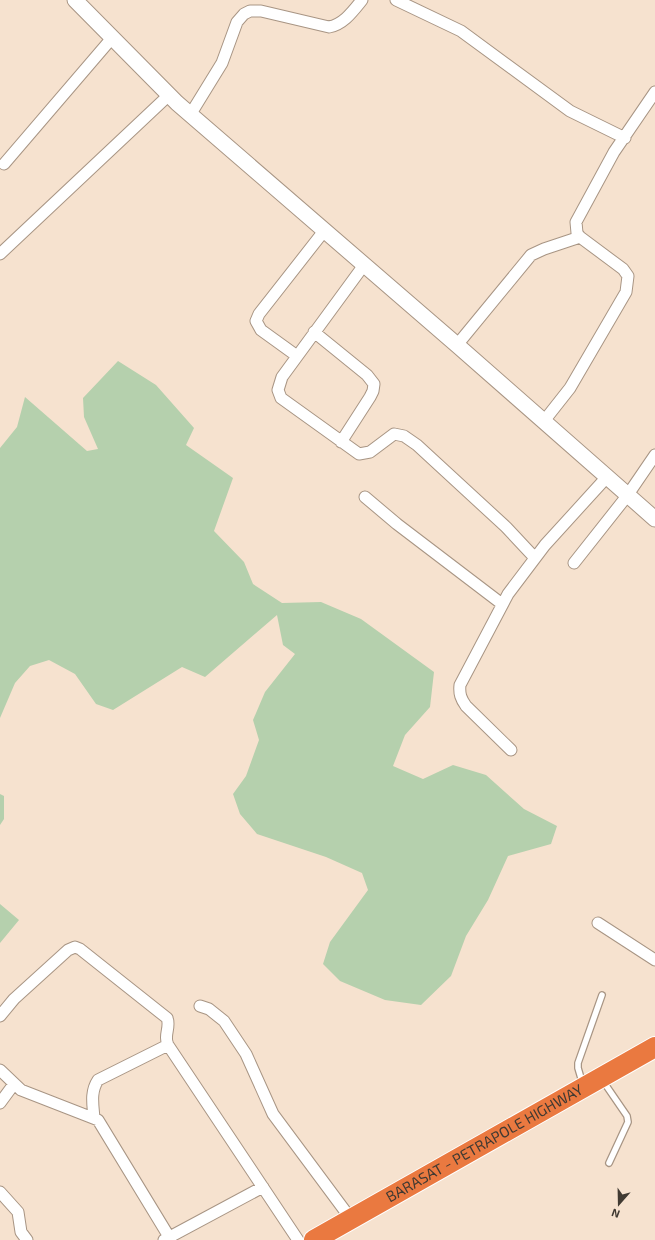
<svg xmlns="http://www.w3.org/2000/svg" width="655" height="1240" font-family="'Exo 2',sans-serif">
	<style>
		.green { fill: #b5d0ad }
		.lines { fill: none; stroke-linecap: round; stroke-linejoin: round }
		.lane-casing { stroke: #a89584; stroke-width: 8 }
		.street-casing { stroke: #a89584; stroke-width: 13 }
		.secondary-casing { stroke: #a89584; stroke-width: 17 }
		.highway-casing { stroke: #fff; stroke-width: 22 }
		.lane { stroke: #fff; stroke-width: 5.5 }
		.street { stroke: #fff; stroke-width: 11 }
		.secondary { stroke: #fff; stroke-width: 15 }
		.highway { stroke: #ea7940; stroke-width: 20 }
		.labels { text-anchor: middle; stroke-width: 4; stroke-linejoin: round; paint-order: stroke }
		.street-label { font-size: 15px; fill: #413a32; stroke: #f6e2cf }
	</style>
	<rect width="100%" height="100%" fill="#f6e2cf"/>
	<!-- green -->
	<path class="green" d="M 118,361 L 156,385 L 194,428 L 186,445 L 233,478 L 214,531 L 244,562 L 253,584 L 282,603 L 321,602 L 361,619 L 434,672 L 430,707 L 405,735 L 393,766 L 423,779 L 453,765 L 486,775 L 524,809 L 557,826 L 551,844 L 508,856 L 488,900 L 466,936 L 451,976 L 421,1005 L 385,1000 L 340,981 L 323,964 L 330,942 L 368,890 L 362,873 L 326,857 L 257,834 L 240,814 L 233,794 L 246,776 L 259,740 L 253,720 L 265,692 L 295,654 L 283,645 L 277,615 L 205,677 L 182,667 L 113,710 L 96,704 L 75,674 L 49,660 L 30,666 L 15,683 L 0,718 L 0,448 L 17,427 L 25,397 L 87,451 L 98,449 L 84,417 L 83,398 Z
		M 0,794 L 4,796 L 4,819 L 0,825 Z
		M 0,904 L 19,920 L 0,943 Z"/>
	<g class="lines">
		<!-- lane casing -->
		<g class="lane-casing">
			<path id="lane" d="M 603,1081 L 627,1116 L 628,1122 L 609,1163
				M 583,1085 L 578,1068 L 578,1063 L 602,995"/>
		</g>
		<!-- street casing -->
		<g class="street-casing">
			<path id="street" d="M 396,0 L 461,31 L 570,111 L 625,138
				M 190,115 L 222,63 L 237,22 L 244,14 L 250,11 L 261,11 L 329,27 C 344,24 353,11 362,0
				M 4,164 L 112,38
				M 0,254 L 169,95
				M 364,265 L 282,377 L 278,390 L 281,398 L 359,454 L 370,452 L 394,434 L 404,436 L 417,445 L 506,527 L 535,558
				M 314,332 L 367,375 L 374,384 L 373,391 L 370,397 L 341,442
				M 457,345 L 531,255 L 544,249 L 580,237
				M 297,356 L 261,330 L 256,321 L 259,314 L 324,231
				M 544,421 L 570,388 L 626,292 L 628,276 L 623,269 L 580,237 L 577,233 L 576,222 L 614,152 L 655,92
				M 365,497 L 397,524 L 502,604
				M 574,563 L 627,496 L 655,455
				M 511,750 L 466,706 C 461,699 459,694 460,685 L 508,594 L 545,545 L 606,478
				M 598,923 L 655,960
				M 200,1006 L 209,1009 L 224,1021 L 246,1054 L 273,1114 L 351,1219
				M 0,1016 L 14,999 L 68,950 L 75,947 L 80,949 L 167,1018 C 171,1027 163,1036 168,1045 L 298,1240
				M 0,1070 L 21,1090 L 98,1120 L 171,1240
				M 0,1103 L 14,1084
				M 94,1118 C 93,1105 90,1092 98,1080 L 168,1045
				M 0,1192 L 18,1212 L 21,1232 L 27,1240
				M 164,1240 L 263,1187"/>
		</g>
		<!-- secondary casing -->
		<g class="secondary-casing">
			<path id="secondary" d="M 75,0 L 177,103 L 457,345 L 655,519"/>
		</g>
		<!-- highway casing -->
		<g class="highway-casing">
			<g id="highway">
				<path id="s1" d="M 314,1240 L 655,1047"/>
			</g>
		</g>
		<!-- lane -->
		<use href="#lane" class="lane"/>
		<!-- street -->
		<use href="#street" class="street"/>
		<!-- secondary -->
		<use href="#secondary" class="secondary"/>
		<!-- highway -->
		<use href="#highway" class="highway"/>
	</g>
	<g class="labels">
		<!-- street labels -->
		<g class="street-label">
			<text dy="5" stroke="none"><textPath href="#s1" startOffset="196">BARASAT - PETRAPOLE HIGHWAY</textPath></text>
		</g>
	</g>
	<!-- north arrow -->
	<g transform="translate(619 1204) rotate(200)" stroke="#f6e2cf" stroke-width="3" paint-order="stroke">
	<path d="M0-3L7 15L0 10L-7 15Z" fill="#413a32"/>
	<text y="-6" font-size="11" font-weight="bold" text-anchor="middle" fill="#413a32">N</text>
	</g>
</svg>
